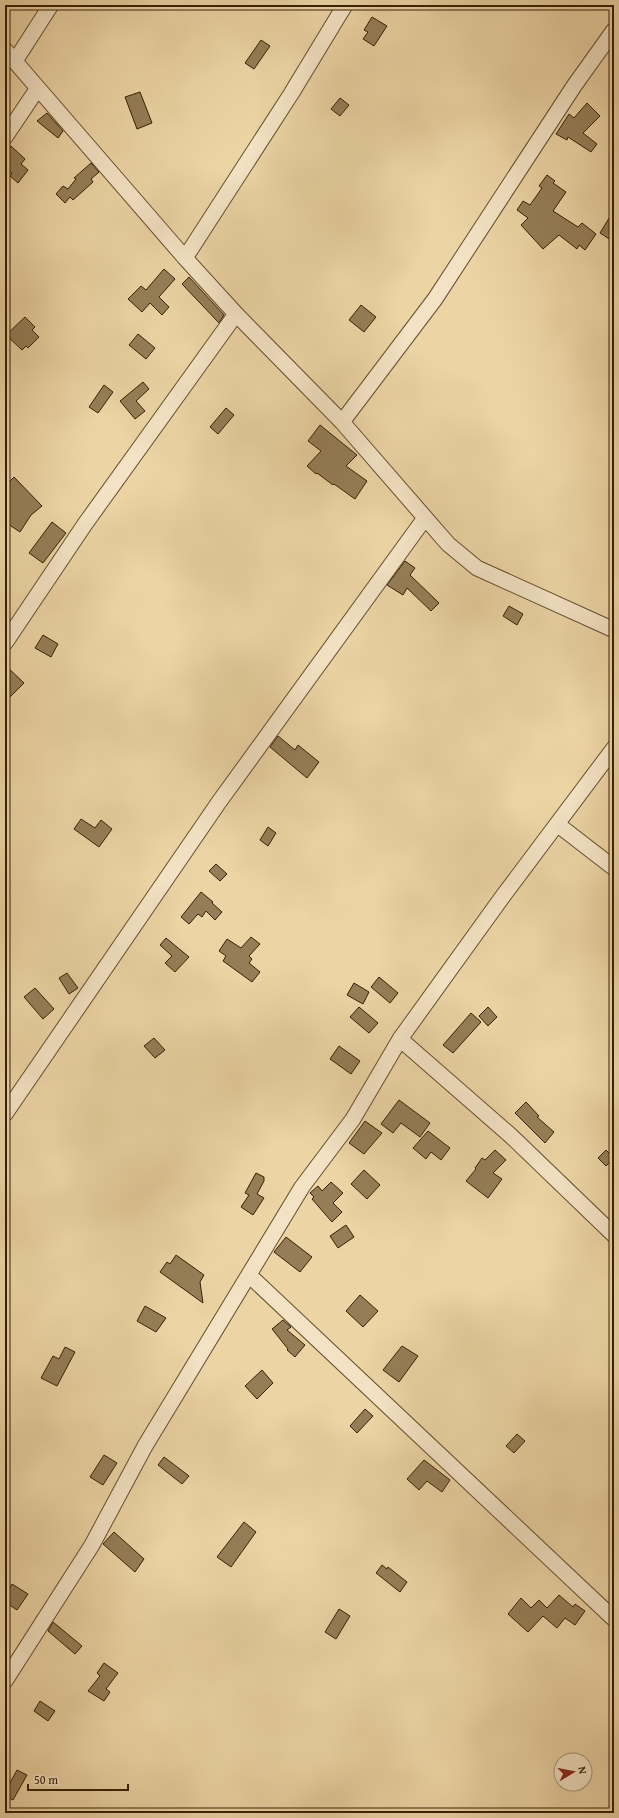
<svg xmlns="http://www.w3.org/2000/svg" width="619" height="1818" font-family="'Gentium Book Plus',serif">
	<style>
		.building { fill: #957e57; stroke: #362004 }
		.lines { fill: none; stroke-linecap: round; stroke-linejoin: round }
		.minor-casing { stroke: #644d2c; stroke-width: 17 }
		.minor { stroke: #f3e3c4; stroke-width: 15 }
	</style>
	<rect width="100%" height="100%" fill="#ecd4a4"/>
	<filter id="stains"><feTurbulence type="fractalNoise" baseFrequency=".005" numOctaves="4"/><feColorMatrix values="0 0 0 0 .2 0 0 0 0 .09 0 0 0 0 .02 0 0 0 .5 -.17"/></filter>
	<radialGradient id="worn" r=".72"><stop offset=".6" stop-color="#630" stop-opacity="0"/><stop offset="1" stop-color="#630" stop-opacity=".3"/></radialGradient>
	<!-- building -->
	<path class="building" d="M 372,17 L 387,26 L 374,46 L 363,39 L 368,32 L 364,30 Z
		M 261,40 L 270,46 L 254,69 L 245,63 Z
		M 140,92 L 152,123 L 137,129 L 125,97 Z
		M 340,98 L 349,105 L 340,116 L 331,109 Z
		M 587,103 L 600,116 L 583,133 L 597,144 L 591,152 L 568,137 L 567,140 L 556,134 L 569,114 L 574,118 Z
		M 47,113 L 63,131 L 58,138 L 37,121 Z
		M 11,146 L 25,159 L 21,164 L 28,170 L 18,183 L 10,176 L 12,173 L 5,168 L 5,154 Z
		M 91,163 L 99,172 L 91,179 L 93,182 L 73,200 L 70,197 L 65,203 L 56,194 L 63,186 L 68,189 L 76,179 L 74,178 Z
		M 547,175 L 555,181 L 553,183 L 566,192 L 553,211 L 578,227 L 582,223 L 596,234 L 585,250 L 579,245 L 577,249 L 559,235 L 543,249 L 521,225 L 528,218 L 517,210 L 523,201 L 530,205 L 542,188 L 539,186 Z
		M 614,210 L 614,242 L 600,233 Z
		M 164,269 L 175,279 L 159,297 L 169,307 L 162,315 L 150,303 L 142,312 L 128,299 L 141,286 L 146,290 Z
		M 189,277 L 224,315 L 219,323 L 182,284 Z
		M 361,305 L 376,317 L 364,332 L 349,320 Z
		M 25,317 L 35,327 L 32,330 L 39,337 L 28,348 L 26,346 L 22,350 L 6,335 Z
		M 138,334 L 155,348 L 146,359 L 129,345 Z
		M 143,382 L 149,389 L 136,401 L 145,411 L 135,419 L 120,401 Z
		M 104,385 L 113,392 L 98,413 L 89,407 Z
		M 226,408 L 234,415 L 218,434 L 210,427 Z
		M 320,425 L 357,455 L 346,466 L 367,481 L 355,499 L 334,484 L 333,485 L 317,473 L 316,474 L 307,466 L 321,451 L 308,441 Z
		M 14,477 L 42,506 L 31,515 L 20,532 L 5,522 L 5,486 Z
		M 52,522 L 66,533 L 43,563 L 29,553 Z
		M 405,561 L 415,568 L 410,575 L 439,603 L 431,611 L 407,588 L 403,595 L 387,585 Z
		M 509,606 L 523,614 L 517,625 L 503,616 Z
		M 43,635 L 58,644 L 51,657 L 35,648 Z
		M 5,665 L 24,683 L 5,702 Z
		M 278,736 L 295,750 L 298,745 L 319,762 L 307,778 L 270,747 Z
		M 81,819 L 95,828 L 101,820 L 112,829 L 99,847 L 74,829 Z
		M 268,827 L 276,833 L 268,846 L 260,840 Z
		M 216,864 L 227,874 L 220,881 L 209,871 Z
		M 201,892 L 213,902 L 212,903 L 222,912 L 215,920 L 206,911 L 202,917 L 198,914 L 189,924 L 181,917 Z
		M 251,937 L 260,944 L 249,956 L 252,959 L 249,963 L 260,972 L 252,982 L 223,961 L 226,956 L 219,951 L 227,939 L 241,948 Z
		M 166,938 L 189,957 L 175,972 L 165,963 L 172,956 L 160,945 Z
		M 67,973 L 78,988 L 69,994 L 59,978 Z
		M 379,977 L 398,993 L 390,1003 L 371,987 Z
		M 354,983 L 369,992 L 363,1004 L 347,995 Z
		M 35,988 L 54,1009 L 43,1019 L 24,997 Z
		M 359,1007 L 378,1023 L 369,1033 L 350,1017 Z
		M 488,1007 L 497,1017 L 488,1026 L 479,1016 Z
		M 471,1013 L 481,1022 L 453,1053 L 443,1045 Z
		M 154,1038 L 165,1050 L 155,1058 L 144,1046 Z
		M 339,1046 L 360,1061 L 351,1074 L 330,1059 Z
		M 399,1100 L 430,1123 L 420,1137 L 401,1123 L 393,1133 L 381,1124 Z
		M 526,1102 L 539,1116 L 537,1117 L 554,1132 L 545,1143 L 515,1113 Z
		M 365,1121 L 382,1133 L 364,1154 L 349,1143 Z
		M 428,1131 L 450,1148 L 441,1160 L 431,1152 L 426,1159 L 413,1148 Z
		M 495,1150 L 506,1160 L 493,1173 L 502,1179 L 488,1198 L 466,1181 L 476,1169 L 475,1168 L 482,1158 L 485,1160 Z
		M 606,1150 L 614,1158 L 606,1166 L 598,1158 Z
		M 364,1170 L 380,1185 L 367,1199 L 351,1184 Z
		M 256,1173 L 264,1177 L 264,1181 L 257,1194 L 264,1198 L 253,1215 L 241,1207 L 249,1195 L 245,1193 Z
		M 331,1182 L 343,1193 L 333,1203 L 342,1212 L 332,1222 L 312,1199 L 314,1197 L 310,1193 L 318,1186 L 322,1191 Z
		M 346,1225 L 354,1237 L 338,1248 L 330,1236 Z
		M 286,1237 L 312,1257 L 300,1272 L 274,1252 Z
		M 176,1255 L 204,1275 L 200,1282 L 203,1303 L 160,1272 L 167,1262 L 170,1264 Z
		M 360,1295 L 378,1311 L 363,1327 L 346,1311 Z
		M 145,1306 L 166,1318 L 156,1332 L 137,1321 Z
		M 283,1320 L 291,1327 L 287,1330 L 305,1345 L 295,1357 L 287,1350 L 288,1349 L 272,1329 Z
		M 402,1346 L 418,1356 L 399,1382 L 383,1370 Z
		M 65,1347 L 75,1352 L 57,1386 L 41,1378 L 53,1356 L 59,1359 Z
		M 262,1370 L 273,1383 L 257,1399 L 245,1386 Z
		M 365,1409 L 373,1416 L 357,1433 L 350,1426 Z
		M 517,1434 L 525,1441 L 514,1453 L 506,1446 Z
		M 104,1455 L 117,1463 L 103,1485 L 90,1477 Z
		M 164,1457 L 189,1476 L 182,1484 L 158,1465 Z
		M 424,1460 L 450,1480 L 442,1492 L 427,1481 L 419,1490 L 407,1479 Z
		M 244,1522 L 256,1532 L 231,1567 L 217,1557 Z
		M 114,1532 L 144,1559 L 135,1572 L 103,1544 Z
		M 382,1565 L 387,1569 L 388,1567 L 407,1582 L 400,1592 L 376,1573 Z
		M 12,1584 L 28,1594 L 17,1610 L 5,1602 L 5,1596 Z
		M 559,1595 L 573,1607 L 575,1604 L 585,1611 L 575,1625 L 565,1618 L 557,1628 L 543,1616 L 528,1632 L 508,1614 L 521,1598 L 531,1608 L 539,1600 L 547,1608 Z
		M 339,1609 L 350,1616 L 336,1639 L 325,1632 Z
		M 53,1622 L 82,1646 L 75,1654 L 48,1631 Z
		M 104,1663 L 118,1673 L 106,1689 L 110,1692 L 104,1701 L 88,1691 L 100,1676 L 97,1673 Z
		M 40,1701 L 55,1711 L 48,1721 L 34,1711 Z
		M 17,1770 L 27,1775 L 13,1800 L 5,1796 L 5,1792 Z"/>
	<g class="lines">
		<!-- minor casing -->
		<g class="minor-casing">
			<path id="minor" d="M 5,50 L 185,258 L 236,314 L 342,422 L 448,544 L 477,568 L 614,630
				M 15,61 L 51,5
				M 5,137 L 38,88
				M 185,258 L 291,94 L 345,5
				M 342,422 L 435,299 L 574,86 L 614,30
				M 5,643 L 85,524 L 236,314
				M 557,824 L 614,868
				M 400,1039 L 510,1135 L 614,1235
				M 5,1114 L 219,802 L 425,518
				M 249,1275 L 614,1619
				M 5,1681 L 92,1545 L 145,1446 L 302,1187 L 353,1119 L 400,1039 L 503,896 L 614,748"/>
		</g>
		<!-- minor -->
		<use href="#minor" class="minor"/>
	</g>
	<!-- margin -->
	<rect width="619" height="1818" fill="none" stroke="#ecd4a4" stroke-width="20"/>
	<rect x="6" y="6" width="607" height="1806" fill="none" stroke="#362004" stroke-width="2"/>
	<rect x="10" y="10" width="599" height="1798" fill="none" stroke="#362004"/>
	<!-- north arrow -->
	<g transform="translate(573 1772) rotate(80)"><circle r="19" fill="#f3e3c4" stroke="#a79577"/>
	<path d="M0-3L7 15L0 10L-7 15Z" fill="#8f2418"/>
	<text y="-6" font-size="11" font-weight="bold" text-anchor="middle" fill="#362004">N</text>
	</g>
	<!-- scale -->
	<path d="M28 1784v6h100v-6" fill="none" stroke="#362004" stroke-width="2"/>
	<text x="34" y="1784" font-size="12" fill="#362004" stroke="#f3e3c4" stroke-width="3" paint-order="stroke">50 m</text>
	<rect width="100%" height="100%" filter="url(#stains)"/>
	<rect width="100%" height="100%" fill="url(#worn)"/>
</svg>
